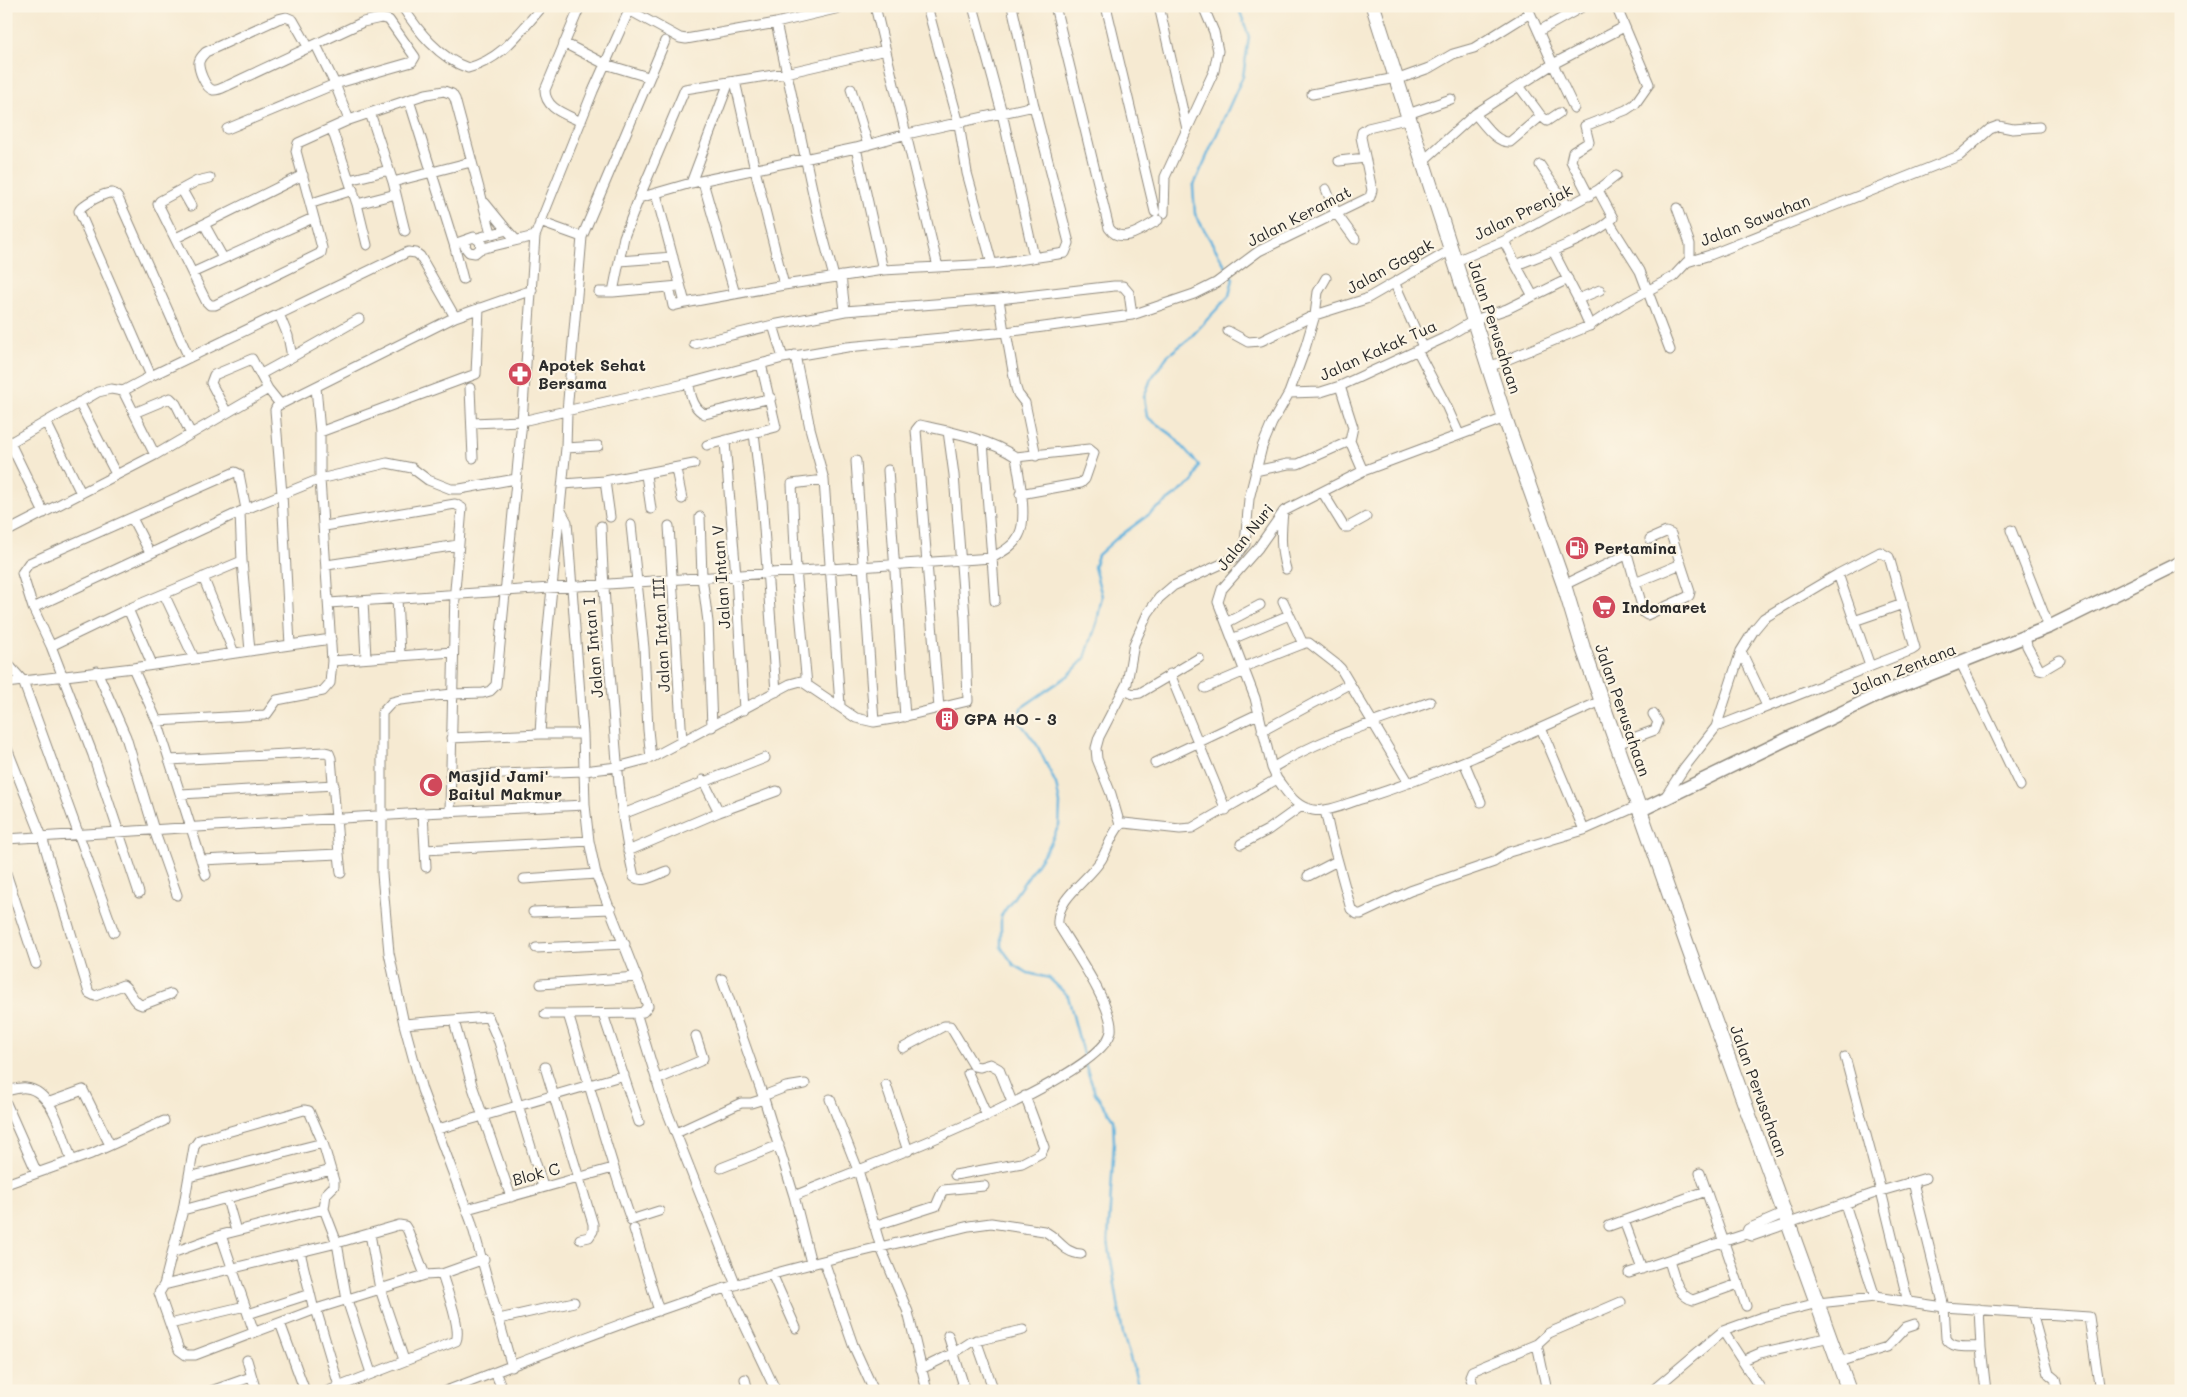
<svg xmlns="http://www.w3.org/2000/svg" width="2187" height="1397" font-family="Mali,sans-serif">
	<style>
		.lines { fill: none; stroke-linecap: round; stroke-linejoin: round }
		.stream { stroke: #64b3de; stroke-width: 2.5 }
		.street-casing { stroke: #908a7e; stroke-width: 11 }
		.secondary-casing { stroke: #908a7e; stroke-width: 15 }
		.primary-casing { stroke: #908a7e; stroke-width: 16 }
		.street { stroke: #fff; stroke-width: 9 }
		.secondary { stroke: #fff; stroke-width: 12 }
		.primary { stroke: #fff; stroke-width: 14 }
		.labels { text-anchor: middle; stroke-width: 4.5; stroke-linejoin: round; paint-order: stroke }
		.street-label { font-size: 16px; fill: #2b2b2b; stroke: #fcf5e5 }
		.poi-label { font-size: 16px; font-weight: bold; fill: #2b2b2b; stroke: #fcf5e5; text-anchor: start }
	</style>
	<rect width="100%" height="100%" fill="#fcf5e5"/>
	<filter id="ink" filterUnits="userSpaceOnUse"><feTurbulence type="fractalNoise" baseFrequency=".02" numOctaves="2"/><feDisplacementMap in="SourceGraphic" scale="10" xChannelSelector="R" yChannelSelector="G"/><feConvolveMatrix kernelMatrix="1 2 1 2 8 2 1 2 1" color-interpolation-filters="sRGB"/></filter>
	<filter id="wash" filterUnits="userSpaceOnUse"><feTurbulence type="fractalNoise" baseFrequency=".0096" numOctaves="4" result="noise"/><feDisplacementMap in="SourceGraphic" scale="20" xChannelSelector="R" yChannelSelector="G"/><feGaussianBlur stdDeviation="1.12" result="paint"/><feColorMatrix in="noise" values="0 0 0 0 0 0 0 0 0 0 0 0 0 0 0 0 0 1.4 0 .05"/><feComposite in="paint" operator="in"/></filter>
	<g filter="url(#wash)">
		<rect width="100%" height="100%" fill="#f6ead2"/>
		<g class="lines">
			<!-- stream -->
			<path class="stream" d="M 1084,1058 L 1068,996 L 1049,978 L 1028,973 L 1014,965 L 1001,947 L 1001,916 L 1049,846 L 1059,825 L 1060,804 L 1056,784 L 1037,745 L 1019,721 L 1021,708 L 1069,675 L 1085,658 L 1097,622 L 1102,596 L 1094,567 L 1098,555 L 1117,538 L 1193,482 L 1199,465 L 1172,435 L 1147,417 L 1144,397 L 1151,379 L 1168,355 L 1189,339 L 1229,296 L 1233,279 L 1195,214 L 1193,187 L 1243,76 L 1249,37 L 1238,6
				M 1085,1064 L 1095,1093 L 1113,1119 L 1114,1142 L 1108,1241 L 1123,1334 L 1140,1391"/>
		</g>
	</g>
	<g filter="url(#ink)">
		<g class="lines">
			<!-- street casing -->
			<g class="street-casing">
				<path id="street" d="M 402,6 C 418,31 439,58 468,68 C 503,59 520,31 543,6
					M 580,6 L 545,90 C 545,109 566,114 581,122
					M 875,6 L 938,267
					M 927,6 L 959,124 L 967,173 L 992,264
					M 973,6 L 1002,113 L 1034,257
					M 1055,6 L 1109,228 C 1121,246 1144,228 1158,220
					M 1106,6 L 1155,212
					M 1159,6 L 1187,129
					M 629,10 L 680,38 L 686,39 L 776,23 L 848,6
					M 776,23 L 819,221 L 834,277
					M 1539,31 L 1582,7
					M 564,43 L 605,64 L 648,77
					M 316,45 L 335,84 L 349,120
					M 1396,80 L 1429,68 L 1453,54 L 1474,48 L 1530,13
					M 735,81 L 755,170 L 784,285
					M 1519,86 L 1541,116
					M 851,89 L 868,145
					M 1312,94 L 1396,78
					M 409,100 L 454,244 L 463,279
					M 1574,108 L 1553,64 L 1624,27
					M 370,113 L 393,182 L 405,231
					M 1408,114 L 1451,99
					M 1475,114 C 1484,124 1496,143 1510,142 L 1541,116 L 1547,121 L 1559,113
					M 227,129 L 335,84 L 412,62 L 415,57 L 389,20 L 381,18 L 363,22 L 229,85 C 224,87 218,91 213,90 C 205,88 198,69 199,62 C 200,57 203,55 206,52 L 278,19 L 286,17 L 293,20 L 309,48
					M 332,129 L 357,204 L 367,245
					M 856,148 L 883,270
					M 1339,161 L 1365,158
					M 1423,161 L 1475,114 L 1553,64 L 1527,6
					M 1540,165 L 1568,207
					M 210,178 L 197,181 L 160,201 L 158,204 L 206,301 L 210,305 L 215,305 L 321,253 L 322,248 L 296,151 L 298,143 L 349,120 L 426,94 L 444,91 L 452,94 L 455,99 L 491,233
					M 349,180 L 389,170
					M 393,182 L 471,162
					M 703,182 L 735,294
					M 691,183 L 729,82
					M 1326,189 L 1336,213 L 1355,239
					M 182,190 L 191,206
					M 1598,190 L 1616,176
					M 656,194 L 685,303 L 784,285 L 883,270 L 992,264 L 1065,253 L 1069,243 L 1034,106 L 1012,6
					M 1589,196 L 1571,161 L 1573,152 L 1589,142 L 1585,126 L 1626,110 L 1635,104 L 1649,84 L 1616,6
					M 639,198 L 685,89 L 786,73 L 886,50
					M 312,203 L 353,190
					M 485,203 L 507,230
					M 357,204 L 396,194
					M 1677,208 L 1690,244 L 1690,260
					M 1164,213 L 1165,177 L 1214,71 L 1218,51 L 1214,32 L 1203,6
					M 540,222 L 582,237
					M 1609,222 L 1640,271 L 1670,350
					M 204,224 L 223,258
					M 176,238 L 303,175
					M 477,238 L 507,230 L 516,240
					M 454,244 L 474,237 L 481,242 L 480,249 L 475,253 L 469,252 L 465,247 L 466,241
					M 480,249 L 535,236
					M 1553,251 L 1578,299 L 1590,326
					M 619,261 L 673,257
					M 1456,261 L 1504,241 L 1598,190 L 1613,218 C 1598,235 1539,256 1516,265 L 1504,241
					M 1516,265 L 1533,296
					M 192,273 L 313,218
					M 841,276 L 845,311
					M 1395,284 L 1423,347
					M 679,286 L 613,292 L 624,237 L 639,198 L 691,183 L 856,148 L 907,134 L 1034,106
					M 669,287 L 673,306 L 685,303
					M 599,292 L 613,292
					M 999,299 L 1004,332
					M 1578,299 L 1600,290
					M 1132,315 L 1194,294 L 1216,283 L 1259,251 L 1370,197 L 1372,190 L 1361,137 L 1362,132 L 1368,128 L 1410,118
					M 773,325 L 783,358
					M 1228,331 L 1248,342 L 1261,341 L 1315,315 L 1366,299 L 1451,250
					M 1006,332 L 1016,388 L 1018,394 L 1025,403 L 1036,456
					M 694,344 L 773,325 L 845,311 L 999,299 L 1114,286 L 1123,286 L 1129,293 L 1132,315 L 1006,332 L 847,347 L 783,358 L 689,383 C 690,395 693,409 705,414 L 771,398
					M 1417,350 L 1446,405 L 1459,434
					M 795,355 L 810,428 L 824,480 L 840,705
					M 292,357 L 359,319
					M 189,358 L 118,198 C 116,195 115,194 112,193 C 105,192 81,205 79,211 L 151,376 L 408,252 L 416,253 L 420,256 L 455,317
					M 1489,367 L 1589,326 L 1621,305 L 1673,277 L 1687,262 L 1710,255 L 1959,156 L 1990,129 L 1998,126 L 2013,129 L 2039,127
					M 261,374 L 292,357 L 288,336 L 279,314
					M 1340,386 L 1353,427 L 1350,441 L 1363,471
					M 470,388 L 473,458
					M 123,391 L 155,455
					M 1289,393 L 1321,392 L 1340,386 L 1444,338 L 1475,320 L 1507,309 L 1568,279
					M 79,402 L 116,474
					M 134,413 L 170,398 L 176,404 L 191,434
					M 227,413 L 211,383 L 214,375 L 252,359 L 268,389
					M 46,422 L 81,493
					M 472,423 L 522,421 L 689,383
					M 320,432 L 476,374 L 479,308
					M 754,433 L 762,501 L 776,692
					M 725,442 L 736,576 L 744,710
					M 10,443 L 44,513
					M 6,445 L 98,392 L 111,389 L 123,391 L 151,376
					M 707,445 L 776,427 L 761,364
					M 566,448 L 598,446
					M 1016,457 L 1089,449 L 1094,453 L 1085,479 L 1081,483 L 1020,494
					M 856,461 L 874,722
					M 676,469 L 682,499
					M 888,470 L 905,717
					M 1255,471 L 1288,464 L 1298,464 L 1350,441
					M 646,475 L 651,509
					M 605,481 L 610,517
					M 563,484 L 605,481 L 694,464
					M 1323,493 L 1344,527 L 1348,527 L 1366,517
					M 560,509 L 567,522 L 583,734
					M 1283,512 C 1281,532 1280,550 1286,569
					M 240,513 L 242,561 L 250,651
					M 700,517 L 702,577 L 708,622 L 712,727
					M 132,518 L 150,553
					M 631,525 L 644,648 L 648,730 L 651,758
					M 325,526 L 455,504 L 462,508 L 455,590 L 450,812
					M 601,526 C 603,588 608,648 613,710 C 617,765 621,822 634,877 C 643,884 657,874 667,871
					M 669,526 L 682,742
					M 2011,530 L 2049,627
					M 6,532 L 155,455 L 268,389 L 280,404
					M 327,565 L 458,545
					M 203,577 L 234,653
					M 1635,583 L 1681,564
					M 1564,585 L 1624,556 L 1628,557 L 1644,613 L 1647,615 L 1689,596 L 1690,592 L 1671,534 L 1666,532 L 1650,539
					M 164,594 L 194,658
					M 397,598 L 400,655
					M 363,601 L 366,658
					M 1283,601 L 1303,644
					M 329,603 L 992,558 L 995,601
					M 33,608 L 246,509 L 320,479 L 387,463 L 412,468 L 428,480 L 451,489 L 460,489 L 516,479
					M 128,609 L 152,664
					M 1854,621 L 1903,604
					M 1226,623 L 1260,605
					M 2025,636 L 2027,646 L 2039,669 L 2043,670 L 2060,660
					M 1232,639 L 1289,615
					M 290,645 L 282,494 L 275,410 L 277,406 L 455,317 L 532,290
					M 51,646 L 128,609 L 242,561
					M 1741,651 L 1767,706
					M 332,661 L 453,652
					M 6,662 L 23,681 L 114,932
					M 1961,663 L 2020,786
					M 1244,667 L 1305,643 L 1309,643 L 1336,664 L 1341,669 L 1409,783
					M 133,668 L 157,721 L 206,875
					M 97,671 L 126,737 L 154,830 L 177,895
					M 1170,674 L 1226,810
					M 6,683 L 133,668 L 331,639
					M 807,685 L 796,570 L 792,484 L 824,480
					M 1205,688 L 1245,671
					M 1124,690 L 1133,694 L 1140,693 L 1199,658
					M 939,708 L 916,430 L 920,425 C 952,432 989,439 1016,457 C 1019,476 1028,518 1019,535 C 1014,546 1002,552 992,558 L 983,442
					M 157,721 L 264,715 L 267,714 L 277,700 L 323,691 L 330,683 L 332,661 L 320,479 L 320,432 L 316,387
					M 1716,727 L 1912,650 L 1915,648 L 1889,557 L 1880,552 L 1838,574
					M 1541,728 L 1584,830
					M 1262,731 L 1349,684
					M 540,734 L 544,668 L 566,448 L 567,412 L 582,237 L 665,41
					M 451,738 L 540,734 L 583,734 L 585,805 L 589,841 L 596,874 L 648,1006 L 643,1012 L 636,1013 L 568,1014 C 589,1082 607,1152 631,1220 L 659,1211
					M 1617,744 L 1655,730 L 1658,722 L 1653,714
					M 6,746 L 42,837 L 89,993 L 95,996 L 123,985 C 131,990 132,1003 142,1005 L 171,994
					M 169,760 L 325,752 L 329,753 L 331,758 L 339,854 L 201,860
					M 1464,762 L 1481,802
					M 1155,763 L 1258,714
					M 1272,768 C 1321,738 1376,722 1430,702
					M 450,776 L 584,771 L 617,767 L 651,758 L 790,684 L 801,681 L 856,718 L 874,722 L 898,718 L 968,701 L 965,617 L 954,475 L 948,431
					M 1277,779 L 1272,768 L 1255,698 L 1218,602 L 1222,589 L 1258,548 L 1284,511 L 1363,471 L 1505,418
					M 703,780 L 719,812
					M 181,794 L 334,785
					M 1664,799 L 1684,768 L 1716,727 L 1741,651 L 1754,630 L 1764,618 L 1838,574 L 1870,666
					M 1325,810 L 1330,833 L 1351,909 L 1357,914 L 1361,914 L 1410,891 L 1494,862 L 1509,852 L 1584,830 L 1638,806
					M 423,813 L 426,867
					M 623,814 L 765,758
					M 1120,825 L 1111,794 L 1097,759 L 1096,748 L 1099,737 L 1127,683 L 1134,644 L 1148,613 L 1159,598 L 1173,586 L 1226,562 L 1235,557 L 1245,544 L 1249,499 L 1262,447 L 1272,423 L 1289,393 L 1304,352 L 1315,315 L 1318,292 L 1326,278
					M 6,839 L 423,813 L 585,805
					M 1241,844 L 1268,830 L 1300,807
					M 425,850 L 589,841
					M 628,851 L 719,812 L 777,791
					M 339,854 L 341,873
					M 6,873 L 36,964
					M 1308,876 L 1337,861
					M 524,879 L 596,874
					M 139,893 L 93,755 L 51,646 L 33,608 L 22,573 L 29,563 L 235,472 L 239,474 L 246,509
					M 533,912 L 611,909
					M 536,948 L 625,944
					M 722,979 L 764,1099 L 794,1196
					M 541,984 L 637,977
					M 545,1014 L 568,1014
					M 603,1014 L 639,1122
					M 638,1019 L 663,1101 L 736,1285
					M 454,1021 L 472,1085 L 511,1197
					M 404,1024 L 488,1017 L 499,1042 L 543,1187
					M 903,1048 L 944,1026 L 950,1026 L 974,1066 L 980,1067 L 990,1064 L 999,1069 L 1012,1102
					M 1845,1057 L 1881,1191 L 1908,1302
					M 545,1067 L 593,1224 L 593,1231 L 589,1237 L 580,1239
					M 968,1073 L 987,1116
					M 656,1080 L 700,1061 L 703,1058 L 696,1036
					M 886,1085 L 908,1151
					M 6,1091 C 12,1090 20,1087 26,1088 C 54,1091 63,1138 72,1161
					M 763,1096 L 786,1087 L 805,1084
					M 830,1099 L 858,1170 L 881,1248 L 908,1312 L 927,1391
					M 50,1102 L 83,1090 L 110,1145
					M 6,1103 L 37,1173
					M 438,1129 L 624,1075
					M 676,1133 L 741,1103 L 751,1103 L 764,1099
					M 721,1168 L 779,1145
					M 1700,1173 L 1746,1306
					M 955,1175 L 1022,1163 L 1041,1153 L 1044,1147 L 1025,1096
					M 189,1177 L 323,1143
					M 1913,1182 L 1944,1307 L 1946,1338 C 1952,1350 1969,1346 1981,1347
					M 6,1184 L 91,1154 L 164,1121
					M 227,1199 L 236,1231
					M 1845,1204 L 1875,1297
					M 467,1209 L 613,1168
					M 183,1210 L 331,1170
					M 1624,1221 L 1642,1269
					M 874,1226 L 936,1206 L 943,1190 L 984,1186
					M 1609,1226 L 1706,1191
					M 634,1229 L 659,1311
					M 370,1234 L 380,1289 L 404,1360
					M 1746,1234 L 1748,1229 L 1785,1213
					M 221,1235 L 254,1332
					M 300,1252 L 314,1310
					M 172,1253 L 221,1235 L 324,1209
					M 824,1261 L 853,1345 L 874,1391
					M 1669,1261 C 1674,1275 1677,1296 1693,1300 L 1738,1284
					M 811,1263 L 794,1196 C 844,1175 1105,1079 1111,1031 C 1114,1007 1071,946 1058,924 C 1056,898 1089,880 1101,860 C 1108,849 1111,835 1120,825 L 1124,823 L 1180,829 L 1192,828 L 1277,779 C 1288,793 1295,807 1313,810 C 1329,813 1349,802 1365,798 C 1446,772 1523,736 1601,701
					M 1629,1273 L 1746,1234 L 1752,1236 L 1881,1191 L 1926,1178
					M 772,1274 L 796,1328
					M 164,1285 L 337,1243 L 399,1225 L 405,1226 L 408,1231 L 425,1275
					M 727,1288 L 776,1391
					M 316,1309 L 339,1386
					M 1979,1309 L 1981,1348 L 1986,1391
					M 2032,1313 L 2049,1374 L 2055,1379 L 2058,1391
					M 248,1314 L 310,1294
					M 499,1319 L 574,1302
					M 280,1323 L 305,1391
					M 170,1324 L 245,1306
					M 1723,1331 L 1762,1391
					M 948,1335 L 963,1383 L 962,1386 L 957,1391
					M 976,1340 L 994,1391
					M 247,1360 L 256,1391
					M 1744,1360 L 1760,1353 L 1830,1337
					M 1839,1362 L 1887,1347 L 1906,1327 L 1915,1324
					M 512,1367 L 471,1221 L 422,1090 L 404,1024 L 389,953 L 382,874 L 382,713 L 392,702 L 400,700 L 452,694 L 483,693 L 490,691 L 496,685 L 522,421 L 535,236 L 593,91 L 631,6
					M 921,1369 L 954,1353 L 971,1342 L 1023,1330
					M 495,1372 L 503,1391
					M 371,1373 L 347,1300 L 337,1243 L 324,1209 L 326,1194 L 334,1186 L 334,1181 L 323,1143 L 309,1111 L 304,1110 L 199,1140 L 194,1147 L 183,1210 L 164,1285 L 159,1293 L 179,1350 L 186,1355 L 195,1355 L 316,1309 L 425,1275 L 442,1274 L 484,1259
					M 745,1379 L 748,1391
					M 211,1391 L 251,1377
					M 328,1391 L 456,1341 C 462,1328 446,1289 442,1274
					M 446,1391 C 543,1354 639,1315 738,1284 C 814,1261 892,1245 969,1226 L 991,1223 L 1044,1231 C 1059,1238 1063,1253 1081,1254
					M 1475,1391 L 1470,1376 L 1472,1371 L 1537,1344
					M 1547,1391 L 1537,1344 L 1549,1333 L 1621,1302
					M 1652,1391 L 1723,1331 L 1762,1317 L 1818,1303 L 1875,1297 L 1944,1307 L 2089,1317 L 2100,1391"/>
			</g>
			<!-- secondary casing -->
			<g class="secondary-casing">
				<path id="secondary" d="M 1639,811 L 1880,694 L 2049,627 L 2181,562"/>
			</g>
			<!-- primary casing -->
			<g class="primary-casing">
				<path id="primary" d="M 1373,6 L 1505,418 L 1564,585 L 1583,648 L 1689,950 L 1849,1391"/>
			</g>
			<!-- street -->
			<use href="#street" class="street"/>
			<!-- secondary -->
			<use href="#secondary" class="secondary"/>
			<!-- primary -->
			<use href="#primary" class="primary"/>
		</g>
	</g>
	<!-- icons -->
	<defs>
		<g id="pharmacy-disc" transform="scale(1.25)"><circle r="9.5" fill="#d1495b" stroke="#fcf5e5"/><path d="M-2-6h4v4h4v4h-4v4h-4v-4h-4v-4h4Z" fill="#fff"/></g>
		<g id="fuel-disc" transform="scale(1.25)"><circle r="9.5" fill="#d1495b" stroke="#fcf5e5"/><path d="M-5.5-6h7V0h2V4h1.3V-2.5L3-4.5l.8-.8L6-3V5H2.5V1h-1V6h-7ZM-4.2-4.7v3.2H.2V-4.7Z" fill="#fff"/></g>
		<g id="supermarket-disc" transform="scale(1.25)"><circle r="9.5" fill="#d1495b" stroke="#fcf5e5"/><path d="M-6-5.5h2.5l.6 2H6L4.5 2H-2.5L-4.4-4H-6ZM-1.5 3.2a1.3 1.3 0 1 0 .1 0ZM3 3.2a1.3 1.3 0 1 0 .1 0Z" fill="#fff"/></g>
		<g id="building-disc" transform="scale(1.25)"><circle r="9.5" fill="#d1495b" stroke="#fcf5e5"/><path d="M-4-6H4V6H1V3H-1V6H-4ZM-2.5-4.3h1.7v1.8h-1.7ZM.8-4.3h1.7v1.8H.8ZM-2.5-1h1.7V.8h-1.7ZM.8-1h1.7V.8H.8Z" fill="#fff"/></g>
		<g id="mosque-disc" transform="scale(1.25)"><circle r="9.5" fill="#d1495b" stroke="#fcf5e5"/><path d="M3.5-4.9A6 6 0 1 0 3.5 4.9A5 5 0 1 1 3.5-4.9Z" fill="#fff"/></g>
	</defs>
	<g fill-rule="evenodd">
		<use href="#pharmacy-disc" x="520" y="374"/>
		<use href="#fuel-disc" x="1577" y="548"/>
		<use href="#supermarket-disc" x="1604" y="607"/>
		<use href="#building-disc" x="947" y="719"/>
		<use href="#mosque-disc" x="431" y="785"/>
	</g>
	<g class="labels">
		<!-- street labels -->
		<g class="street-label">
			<text transform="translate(1523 212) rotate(-26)" y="6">Jalan Prenjak</text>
			<text transform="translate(1299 216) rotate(-27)" y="6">Jalan Keramat</text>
			<text transform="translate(1755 220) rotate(-21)" y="6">Jalan Sawahan</text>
			<text transform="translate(1390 266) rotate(-29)" y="6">Jalan Gagak</text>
			<text transform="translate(1495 327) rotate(72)" y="6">Jalan Perusahaan</text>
			<text transform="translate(1378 350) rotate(-24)" y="6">Jalan Kakak Tua</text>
			<text transform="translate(1245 537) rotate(-51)" y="6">Jalan Nuri</text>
			<text transform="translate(721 577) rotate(-94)" y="6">Jalan Intan V</text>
			<text transform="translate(661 635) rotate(-93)" y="6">Jalan Intan III</text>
			<text transform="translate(593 648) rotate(-95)" y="6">Jalan Intan I</text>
			<text transform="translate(1903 669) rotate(-22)" y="6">Jalan Zentana</text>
			<text transform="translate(1623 710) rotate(71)" y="6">Jalan Perusahaan</text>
			<text transform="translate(1759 1091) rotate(70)" y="6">Jalan Perusahaan</text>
			<text transform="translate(536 1174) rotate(-15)" y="6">Blok C</text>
		</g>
		<!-- poi labels -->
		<g class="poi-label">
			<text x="538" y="371">Apotek Sehat<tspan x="538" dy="18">Bersama</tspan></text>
			<text x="1594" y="554">Pertamina</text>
			<text x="1622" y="613">Indomaret</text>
			<text x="964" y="725">GPA HO - 3</text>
			<text x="448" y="782">Masjid Jami'<tspan x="448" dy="18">Baitul Makmur</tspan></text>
		</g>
	</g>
	<!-- margin -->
	<rect width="2187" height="1397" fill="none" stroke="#fcf5e5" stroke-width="25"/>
</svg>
